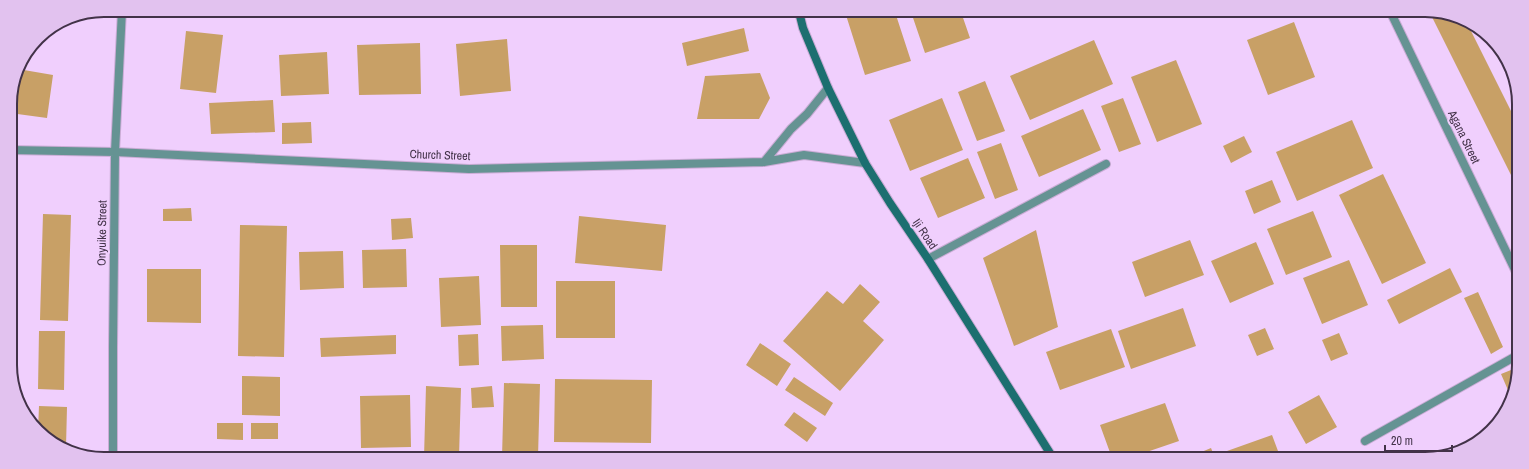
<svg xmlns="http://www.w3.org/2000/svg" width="1529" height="469" font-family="'Archivo Narrow',sans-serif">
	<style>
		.building { fill: #c8a066 }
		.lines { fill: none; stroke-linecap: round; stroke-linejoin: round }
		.street-casing { stroke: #caacd5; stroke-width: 10 }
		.secondary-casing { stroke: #caacd5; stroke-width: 10 }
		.street { stroke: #659393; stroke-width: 8 }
		.secondary { stroke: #1c6f70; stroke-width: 8 }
		.labels { text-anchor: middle; stroke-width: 4; stroke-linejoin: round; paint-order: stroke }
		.street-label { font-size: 12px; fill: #423248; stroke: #f0cffd }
		.rim { fill: none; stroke: #423248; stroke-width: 2 }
	</style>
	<rect width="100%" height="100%" fill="#f0cffd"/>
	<!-- building -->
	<path class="building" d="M 845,12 L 895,12 L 911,61 L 865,75 Z
		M 911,12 L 961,12 L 970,38 L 925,53 Z
		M 1430,13 L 1450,13 L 1468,25 L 1517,123 L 1517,187 Z
		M 1294,22 L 1315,77 L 1268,95 L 1247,40 Z
		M 744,28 L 749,51 L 687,66 L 682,43 Z
		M 186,31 L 223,35 L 216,93 L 180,89 Z
		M 1486,36 L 1496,42 L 1503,56 L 1499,58 Z
		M 507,39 L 511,91 L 460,96 L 456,44 Z
		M 1094,40 L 1113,84 L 1030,120 L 1010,76 Z
		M 420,43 L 421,94 L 359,95 L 357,45 Z
		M 327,52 L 329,94 L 281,96 L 279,55 Z
		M 1176,60 L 1202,124 L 1157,142 L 1131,77 Z
		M 18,69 L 53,75 L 47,118 L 10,113 L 10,98 Z
		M 760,73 L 770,98 L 759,119 L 697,119 L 705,76 Z
		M 985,81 L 1005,131 L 977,141 L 958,92 Z
		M 942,98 L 963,150 L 910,171 L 889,120 Z
		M 1123,98 L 1141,144 L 1119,152 L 1101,106 Z
		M 273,100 L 275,132 L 211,134 L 209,103 Z
		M 1083,109 L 1101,150 L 1039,177 L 1021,136 Z
		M 1352,120 L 1373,168 L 1297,201 L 1276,152 Z
		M 311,122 L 312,143 L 282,144 L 282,123 Z
		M 1244,136 L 1252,152 L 1231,163 L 1223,146 Z
		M 1001,143 L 1018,190 L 995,199 L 977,152 Z
		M 968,158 L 985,198 L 938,218 L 920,178 Z
		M 1383,174 L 1426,263 L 1382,284 L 1339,195 Z
		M 1272,180 L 1281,202 L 1254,214 L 1245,191 Z
		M 191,208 L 192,221 L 163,221 L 163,209 Z
		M 1313,211 L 1332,257 L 1286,275 L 1267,229 Z
		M 43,214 L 71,215 L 68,321 L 40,320 Z
		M 579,216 L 666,225 L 662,271 L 575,263 Z
		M 411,218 L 413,238 L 392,240 L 391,219 Z
		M 240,225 L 287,226 L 284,357 L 238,356 Z
		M 1036,230 L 1058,327 L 1014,346 L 983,258 Z
		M 1190,240 L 1204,275 L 1145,297 L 1132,262 Z
		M 1256,242 L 1274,284 L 1230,303 L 1211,261 Z
		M 500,245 L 537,245 L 537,307 L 501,307 Z
		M 406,249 L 407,287 L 363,288 L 362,250 Z
		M 343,251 L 344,288 L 300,290 L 299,252 Z
		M 1349,260 L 1368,305 L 1322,324 L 1303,278 Z
		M 1450,268 L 1462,292 L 1399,324 L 1387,300 Z
		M 147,269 L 201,269 L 201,323 L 147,322 Z
		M 479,276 L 481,325 L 441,327 L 439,278 Z
		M 556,281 L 615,281 L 615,338 L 556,338 Z
		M 860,284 L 880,302 L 863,321 L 884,340 L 840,391 L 783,341 L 827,291 L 843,304 Z
		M 1478,292 L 1503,347 L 1491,354 L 1464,298 Z
		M 1183,308 L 1196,346 L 1131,369 L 1118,331 Z
		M 543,325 L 544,359 L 502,361 L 501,326 Z
		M 1265,328 L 1274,349 L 1257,356 L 1248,335 Z
		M 1111,329 L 1125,367 L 1060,390 L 1046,352 Z
		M 39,331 L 65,331 L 64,390 L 38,389 Z
		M 1339,333 L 1348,354 L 1331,361 L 1322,340 Z
		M 478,334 L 479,365 L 459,366 L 458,335 Z
		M 396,335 L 396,354 L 321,357 L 320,338 Z
		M 760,343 L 791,364 L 777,386 L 746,365 Z
		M 1516,368 L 1516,390 L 1511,397 L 1501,374 Z
		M 242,376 L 280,377 L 280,416 L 242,415 Z
		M 794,377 L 833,403 L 825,416 L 785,390 Z
		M 555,379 L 652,380 L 651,443 L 554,442 Z
		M 504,383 L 540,384 L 538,457 L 502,457 Z
		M 426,386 L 461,388 L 459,457 L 424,457 Z
		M 492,386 L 494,407 L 472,408 L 471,388 Z
		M 410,395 L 411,447 L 361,448 L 360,396 Z
		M 1319,395 L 1337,427 L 1306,444 L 1288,412 Z
		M 1165,403 L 1179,441 L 1129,458 L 1112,458 L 1100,425 Z
		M 39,406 L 67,407 L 66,447 L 38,430 Z
		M 794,412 L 817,428 L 807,442 L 784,425 Z
		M 217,423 L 243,423 L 243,440 L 217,439 Z
		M 251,423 L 278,423 L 278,439 L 251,439 Z
		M 1272,435 L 1278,451 L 1259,458 L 1229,458 L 1227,451 Z
		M 1211,448 L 1215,458 L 1187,458 Z
		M 280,452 L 280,456 L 204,456 L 204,454 Z
		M 1347,454 L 1349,459 L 1338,459 Z"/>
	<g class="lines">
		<!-- street casing -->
		<g class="street-casing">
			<path id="street" d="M 1391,13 L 1516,272
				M 10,150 L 115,152 L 469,169 L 764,162 L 804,155 L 865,163
				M 764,162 L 791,129 L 807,114 L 828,88
				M 928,259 L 1106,164
				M 1365,441 L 1516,356
				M 113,456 L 113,348 L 115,152 L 122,10"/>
		</g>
		<!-- secondary casing -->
		<g class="secondary-casing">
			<path id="secondary" d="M 799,12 L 803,28 L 828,88 L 865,163 L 890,203 L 928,259 L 1053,458"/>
		</g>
		<!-- street -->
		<use href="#street" class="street"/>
		<!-- secondary -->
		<use href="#secondary" class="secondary"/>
	</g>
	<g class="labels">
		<!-- street labels -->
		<g class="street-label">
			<text transform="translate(1464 137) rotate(64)" y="4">Agana Street</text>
			<text transform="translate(440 155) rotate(2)" y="4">Church Street</text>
			<text transform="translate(102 233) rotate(-89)" y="4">Onyuike Street</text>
			<text transform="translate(925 234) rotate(56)" y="4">Iji Road</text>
		</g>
	</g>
	<!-- crop -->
	<path d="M0 0H1529V469H0ZM104 17H1425A87 87 0 0 1 1512 104V365A87 87 0 0 1 1425 452H104A87 87 0 0 1 17 365V104A87 87 0 0 1 104 17Z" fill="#e2c2ef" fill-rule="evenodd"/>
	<path class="rim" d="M104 17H1425A87 87 0 0 1 1512 104V365A87 87 0 0 1 1425 452H104A87 87 0 0 1 17 365V104A87 87 0 0 1 104 17Z"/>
	<!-- scale -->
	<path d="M1385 445v6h67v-6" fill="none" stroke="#423248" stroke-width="2"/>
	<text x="1391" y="445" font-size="12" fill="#423248" stroke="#f0cffd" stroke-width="3" paint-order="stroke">20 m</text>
</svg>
